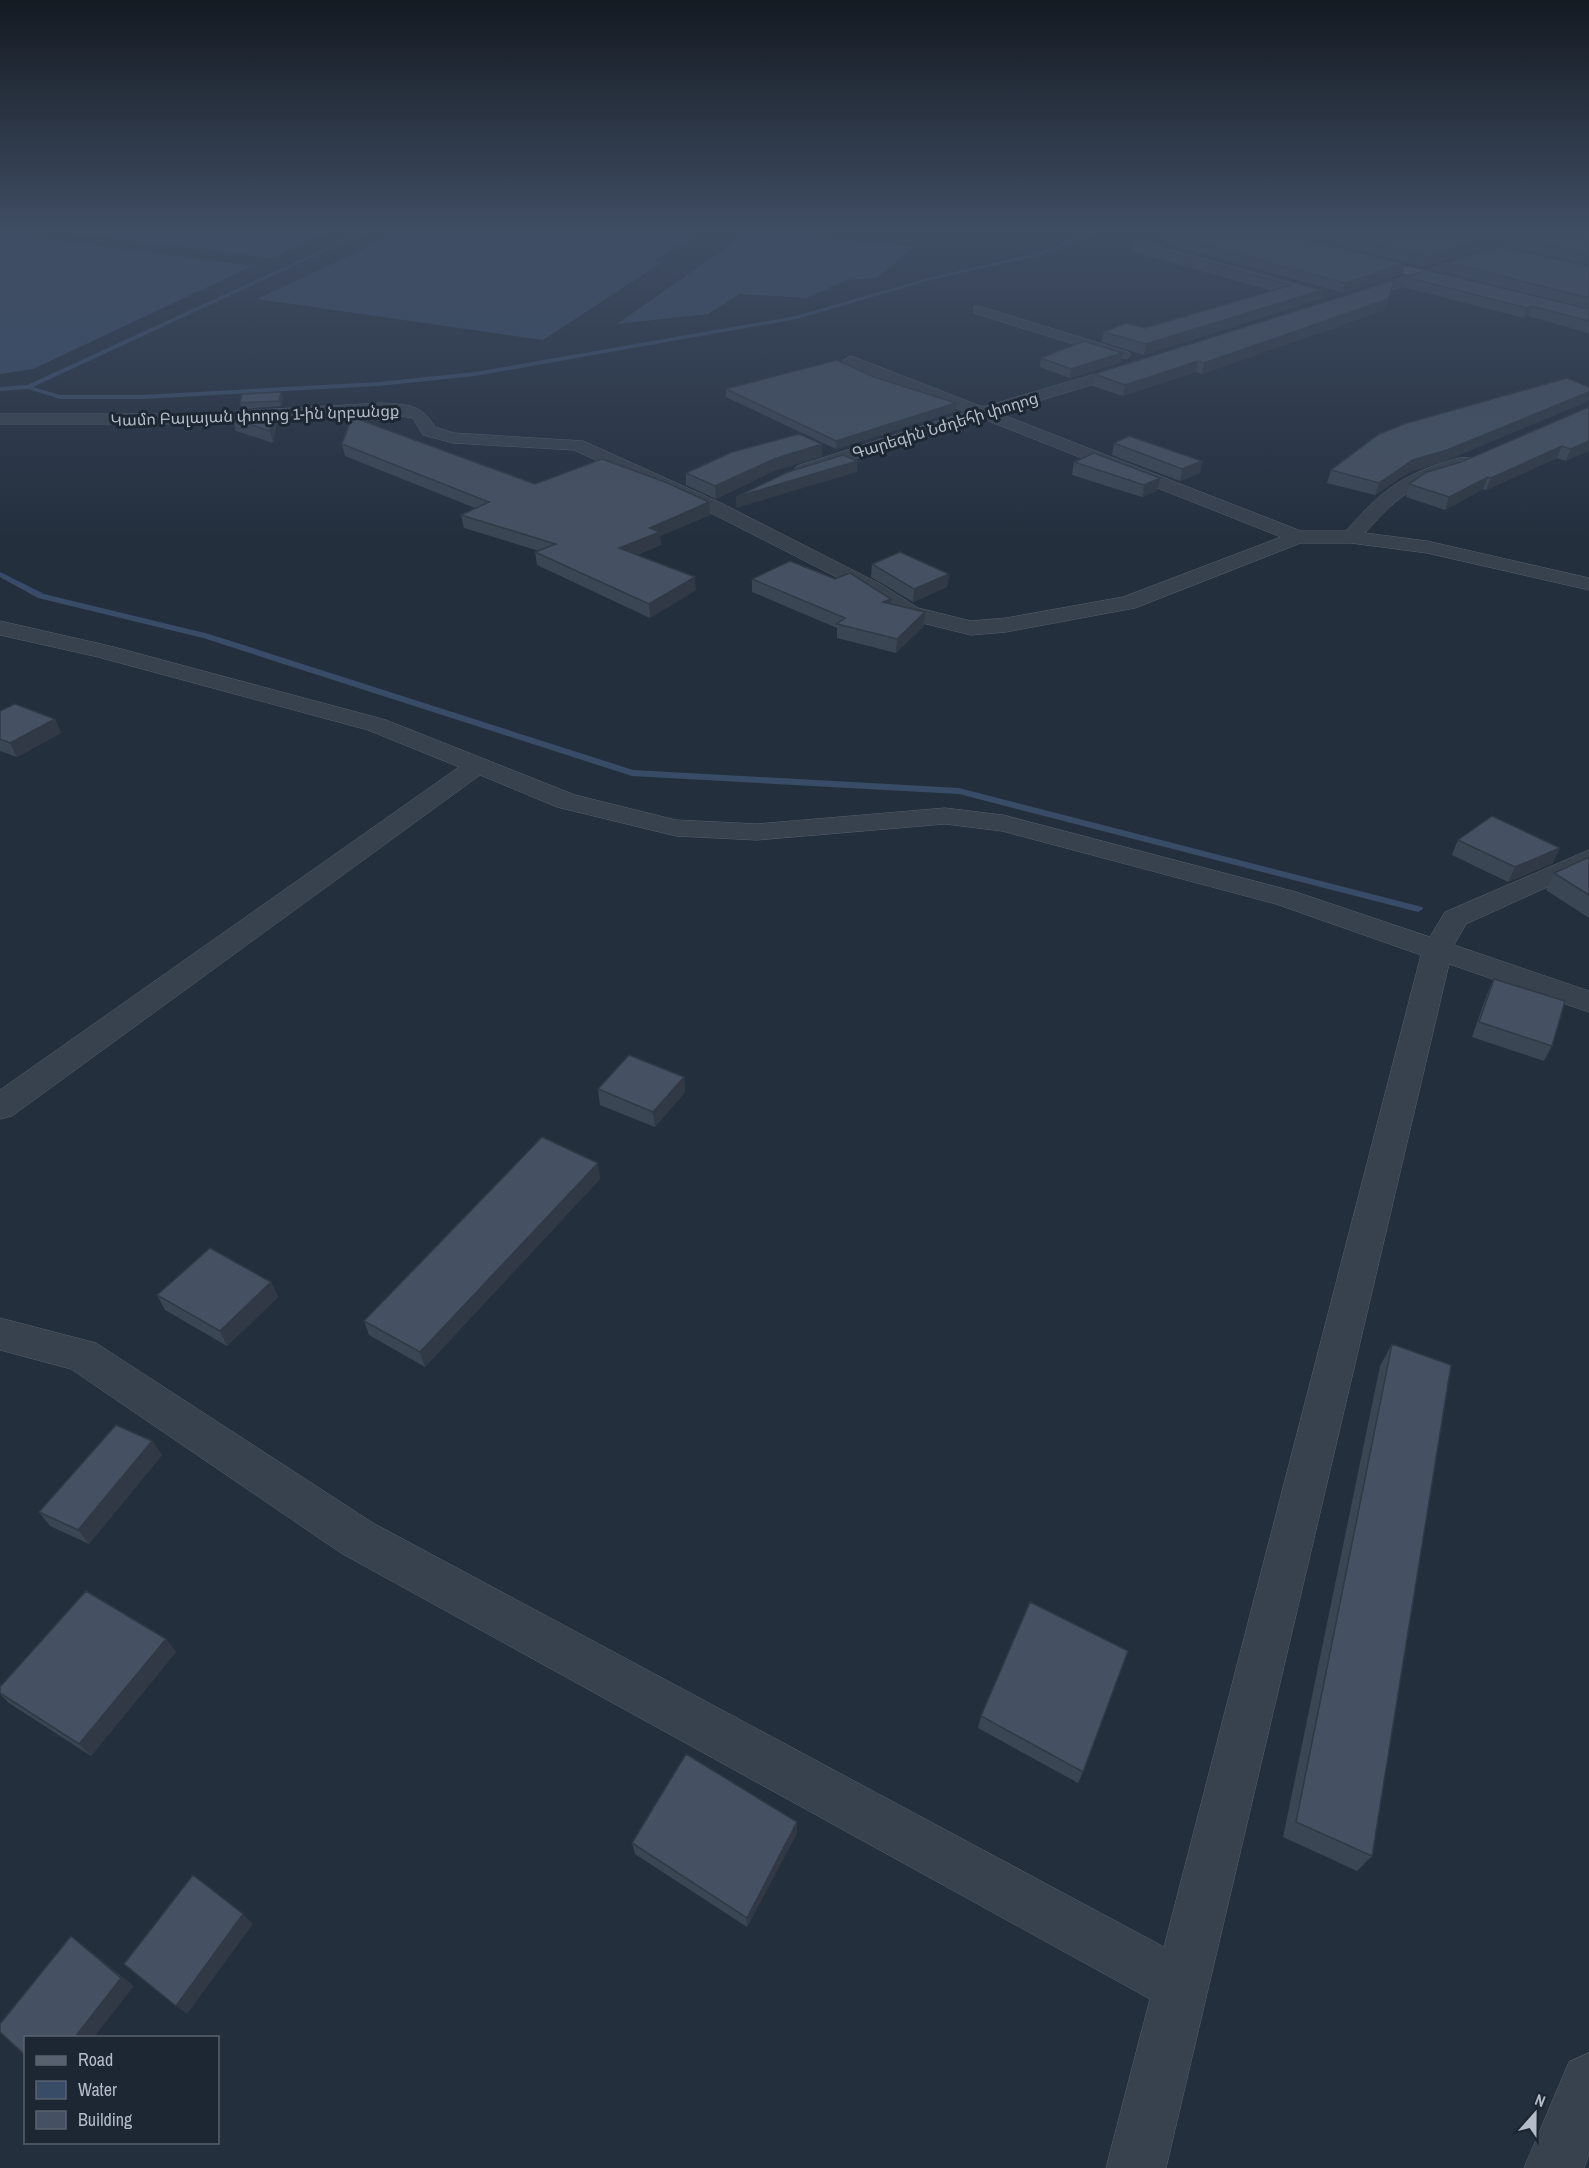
<svg xmlns="http://www.w3.org/2000/svg" width="1589" height="2168" font-family="'Archivo Narrow','Noto Sans Armenian',sans-serif">
	<style>
		.water { fill: #394c67 }
		.lines { fill: none; stroke-linecap: round; stroke-linejoin: round }
		.stream { fill: #394c67; fill-rule: evenodd }
		.minor-casing { stroke: #565f6c; stroke-width: 1 }
		.primary-casing { stroke: #414a57; stroke-width: 1 }
		.minor { fill: #38414e; fill-rule: evenodd }
		.primary { fill: #56606e; fill-rule: evenodd }
		.wall { fill: #3b4654 }
		.shaded-wall { fill: #303945 }
		.building { fill: #455162; stroke: #303945; stroke-width: 1.5 }
		.labels { text-anchor: middle; stroke-width: 6; stroke-linejoin: round; paint-order: stroke }
		.far-street-label { font-size: 16px; fill: #b4bcc9; stroke: #1d2633 }
	</style>
	<rect width="100%" height="100%" fill="#242f3e"/>
	<!-- water -->
	<path class="water" d="M 63,232 L 327,232 L 271,258 Z
		M 401,232 L 701,232 L 654,260 L 661,263 L 543,340 L 257,299 Z
		M 774,234 L 914,247 L 877,278 L 846,280 L 807,298 L 740,294 L 708,314 L 617,324 L 744,235 Z
		M 15,235 L 246,265 L 250,267 L 33,369 L 0,374 L 0,238 Z"/>
	<g class="lines">
		<!-- stream -->
		<path class="stream" d="M 361,232 L 367,232 L 33,387 L 60,395 L 143,395 L 378,382 L 475,372 L 796,316 L 928,278 L 1034,254 L 1094,232 L 1100,232 L 1037,256 L 931,280 L 797,319 L 475,376 L 378,386 L 143,399 L 60,399 L 28,389 L 0,391 L 0,387 L 27,385 Z
			M 0,572 L 44,594 L 209,634 L 633,770 L 959,788 L 1422,907 L 1423,909 L 1418,912 L 959,794 L 632,776 L 203,638 L 38,598 L 0,577 Z"/>
		<!-- minor casing -->
		<g class="minor-casing">
			<path id="minor" d="M 1543,232 L 1561,232 L 1355,302 L 1350,303 L 1343,299 L 1345,296 Z
				M 979,306 L 1128,352 L 1131,355 L 1128,358 L 1118,358 L 974,313 L 974,307 Z
				M 851,356 L 983,407 L 1129,364 L 1141,364 L 1143,367 L 1141,370 L 998,413 L 1301,531 L 1346,531 C 1376,497 1395,479 1439,464 C 1449,461 1460,456 1470,458 L 1473,462 L 1470,466 C 1419,483 1401,491 1365,533 L 1427,541 L 1589,578 L 1589,590 L 1427,553 L 1351,543 L 1301,543 L 1135,608 L 1006,632 L 971,635 L 902,618 L 866,592 L 709,512 L 574,450 L 453,443 L 423,435 L 413,418 L 381,413 L 185,424 L 0,424 L 0,414 L 185,414 L 381,403 C 408,405 420,403 435,427 L 454,433 L 583,441 L 723,504 L 880,584 L 918,608 L 971,621 L 1006,618 L 1123,597 L 1281,537 L 981,418 L 809,474 L 797,474 L 794,470 L 797,466 L 966,412 L 846,364 L 843,361 Z
				M 0,621 L 110,646 L 386,720 L 575,795 L 676,820 L 757,824 L 945,808 L 1003,815 L 1296,892 L 1430,937 L 1445,912 L 1589,850 L 1589,868 L 1466,924 L 1454,945 L 1589,991 L 1589,1012 L 1449,964 L 1166,2168 L 1106,2168 L 1150,1999 L 341,1553 L 71,1369 L 0,1350 L 0,1318 L 96,1343 L 373,1523 L 1164,1947 L 1421,955 L 1276,904 L 1002,831 L 945,824 L 757,840 L 676,836 L 557,807 L 480,775 L 12,1116 L 0,1119 L 0,1090 L 459,767 L 368,730 L 98,657 L 0,635 Z
				M 1589,2053 L 1589,2154 L 1584,2168 L 1524,2168 L 1569,2062 Z"/>
		</g>
		<!-- primary casing -->
		<g class="primary-casing">
			<path id="primary" d="M 1359,254 L 1465,281 L 1467,284 L 1460,288 L 1354,261 L 1354,255 Z"/>
		</g>
		<!-- minor -->
		<use href="#minor" class="minor"/>
		<!-- primary -->
		<use href="#primary" class="primary"/>
	</g>
	<!-- wall -->
	<path class="wall" d="M 1286,232 L 1535,232 L 1424,267 Z
		M 1589,232 L 1589,265 L 1519,249 L 1522,240 Z
		M 1163,234 L 1405,264 L 1402,274 L 1343,293 L 1162,243 Z
		M 1131,242 L 1322,290 L 1320,299 L 1144,355 L 1102,342 L 1104,332 L 1145,328 L 1273,291 L 1130,251 Z
		M 1449,263 L 1589,266 L 1589,309 L 1446,273 Z
		M 1405,277 L 1589,309 L 1589,333 L 1528,316 L 1524,318 L 1402,287 Z
		M 1395,280 L 1385,310 L 1202,374 L 1196,372 L 1123,396 L 1092,386 L 1094,374 Z
		M 1041,358 L 1121,362 L 1070,378 L 1040,367 Z
		M 874,377 L 956,411 L 836,449 L 726,397 L 726,389 Z
		M 283,398 L 281,406 L 242,409 L 240,403 Z
		M 1589,407 L 1566,461 L 1557,458 L 1486,490 L 1483,489 L 1445,510 L 1406,497 L 1409,484 Z
		M 233,419 L 277,421 L 273,443 L 236,431 Z
		M 1114,443 L 1202,461 L 1200,473 L 1180,481 L 1112,455 Z
		M 342,444 L 535,484 L 710,515 L 660,536 L 661,545 L 637,555 L 696,590 L 650,618 L 537,565 L 535,552 L 539,551 L 464,528 L 461,515 L 475,508 L 345,456 Z
		M 822,444 L 822,456 L 774,471 L 716,499 L 686,485 L 686,473 Z
		M 1074,462 L 1160,478 L 1157,491 L 1142,497 L 1072,475 Z
		M 1443,462 L 1409,472 L 1375,495 L 1327,483 L 1331,470 Z
		M 872,564 L 949,574 L 947,587 L 913,602 L 871,577 Z
		M 752,579 L 835,579 L 891,599 L 890,604 L 924,626 L 896,653 L 837,638 L 837,628 L 752,592 Z
		M 0,711 L 55,719 L 61,733 L 17,757 L 0,751 Z
		M 1458,840 L 1553,863 L 1508,882 L 1452,855 Z
		M 1589,859 L 1589,918 L 1546,890 L 1554,873 Z
		M 1494,979 L 1552,1046 L 1544,1061 L 1472,1037 L 1487,994 Z
		M 684,1077 L 685,1092 L 655,1127 L 600,1105 L 598,1089 Z
		M 600,1179 L 425,1367 L 369,1335 L 364,1321 Z
		M 271,1282 L 278,1297 L 227,1346 L 165,1310 L 157,1295 Z
		M 1392,1344 L 1372,1856 L 1357,1871 L 1283,1837 L 1380,1366 Z
		M 152,1441 L 162,1455 L 89,1544 L 50,1526 L 39,1512 Z
		M 166,1639 L 176,1652 L 91,1756 L 9,1703 L 0,1694 L 0,1687 Z
		M 981,1716 L 1083,1772 L 1078,1783 L 978,1728 Z
		M 797,1822 L 797,1833 L 747,1927 L 635,1854 L 632,1843 Z"/>
	<!-- shaded-wall -->
	<path class="shaded-wall" d="M 1508,232 L 1535,232 L 1424,267 L 1427,257 Z
		M 1405,264 L 1402,274 L 1343,293 L 1345,283 Z
		M 1395,280 L 1385,310 L 1202,374 L 1204,363 Z
		M 1322,290 L 1320,299 L 1144,355 L 1146,344 Z
		M 1532,306 L 1528,316 L 1524,318 L 1527,308 Z
		M 1122,353 L 1121,362 L 1070,378 L 1071,369 Z
		M 1198,361 L 1196,372 L 1123,396 L 1125,385 Z
		M 281,392 L 283,398 L 281,406 L 279,401 Z
		M 1589,392 L 1589,401 L 1443,462 L 1409,472 L 1375,495 L 1379,483 L 1413,460 Z
		M 956,403 L 956,411 L 836,449 L 836,441 Z
		M 274,409 L 277,421 L 273,443 L 270,431 Z
		M 1589,441 L 1589,451 L 1566,461 L 1571,449 Z
		M 822,444 L 822,456 L 774,471 L 716,499 L 715,486 L 774,459 Z
		M 1562,446 L 1557,458 L 1486,490 L 1491,478 Z
		M 857,461 L 857,472 L 736,508 L 736,497 Z
		M 1202,461 L 1200,473 L 1180,481 L 1182,469 Z
		M 1488,477 L 1483,489 L 1445,510 L 1449,497 Z
		M 1160,478 L 1157,491 L 1142,497 L 1144,485 Z
		M 709,502 L 710,515 L 660,536 L 661,545 L 621,561 L 619,548 L 650,528 Z
		M 949,574 L 947,587 L 913,602 L 914,589 Z
		M 695,577 L 696,590 L 650,618 L 649,604 Z
		M 891,599 L 890,612 L 883,602 Z
		M 925,612 L 924,626 L 896,653 L 897,639 Z
		M 55,719 L 61,733 L 17,757 L 10,743 Z
		M 1560,848 L 1553,863 L 1508,882 L 1515,867 Z
		M 684,1077 L 685,1092 L 655,1127 L 653,1112 Z
		M 598,1163 L 600,1179 L 425,1367 L 420,1352 Z
		M 271,1282 L 278,1297 L 227,1346 L 220,1331 Z
		M 152,1441 L 162,1455 L 89,1544 L 78,1530 Z
		M 166,1639 L 176,1652 L 91,1756 L 79,1744 Z
		M 797,1822 L 797,1833 L 747,1927 L 747,1918 Z
		M 243,1914 L 253,1924 L 187,2014 L 176,2006 Z
		M 71,1936 L 84,1946 L 134,1986 L 94,2037 L 75,2037 Z"/>
	<!-- building -->
	<path class="building" d="M 1171,232 L 1275,232 L 1405,264 L 1345,283 L 1163,234 Z
		M 1325,232 L 1508,232 L 1427,257 Z
		M 1545,232 L 1589,232 L 1589,240 L 1584,242 L 1589,243 L 1589,254 L 1522,240 Z
		M 1139,240 L 1322,290 L 1146,344 L 1104,332 L 1126,323 L 1145,328 L 1291,285 L 1131,242 Z
		M 1500,247 L 1589,266 L 1589,298 L 1449,263 Z
		M 1427,270 L 1589,309 L 1589,321 L 1532,306 L 1527,308 L 1405,277 Z
		M 1395,280 L 1388,299 L 1204,363 L 1198,361 L 1125,385 L 1094,374 Z
		M 1084,341 L 1122,353 L 1071,369 L 1041,358 Z
		M 837,360 L 874,377 L 956,403 L 836,441 L 726,389 Z
		M 1567,378 L 1589,387 L 1589,392 L 1447,450 L 1413,460 L 1379,483 L 1331,470 L 1379,434 L 1404,424 Z
		M 281,392 L 279,401 L 240,403 L 242,394 Z
		M 1589,407 L 1589,441 L 1571,449 L 1562,446 L 1491,478 L 1488,477 L 1449,497 L 1409,484 L 1427,472 L 1461,462 Z
		M 274,409 L 270,431 L 233,419 L 235,412 Z
		M 352,417 L 535,484 L 602,459 L 665,482 L 709,502 L 650,528 L 660,532 L 619,548 L 695,577 L 649,604 L 535,552 L 556,544 L 461,515 L 489,502 L 342,444 Z
		M 799,434 L 822,444 L 774,459 L 715,486 L 686,473 L 732,452 Z
		M 1129,436 L 1202,461 L 1182,469 L 1114,443 Z
		M 1094,453 L 1160,478 L 1144,485 L 1074,462 Z
		M 843,455 L 857,461 L 736,497 L 788,472 Z
		M 900,552 L 949,574 L 914,589 L 872,564 Z
		M 790,561 L 835,579 L 850,573 L 891,599 L 883,602 L 925,612 L 897,639 L 837,624 L 845,618 L 752,579 Z
		M 15,704 L 55,719 L 10,743 L 0,739 L 0,711 Z
		M 1492,816 L 1560,848 L 1515,867 L 1458,840 Z
		M 1587,858 L 1589,859 L 1589,895 L 1554,873 Z
		M 1494,979 L 1565,1001 L 1552,1046 L 1479,1022 Z
		M 629,1055 L 684,1077 L 653,1112 L 598,1089 Z
		M 542,1137 L 598,1163 L 420,1352 L 364,1321 Z
		M 210,1248 L 271,1282 L 220,1331 L 157,1295 Z
		M 1392,1344 L 1451,1365 L 1372,1856 L 1296,1822 Z
		M 116,1425 L 152,1441 L 78,1530 L 39,1512 Z
		M 86,1591 L 166,1639 L 79,1744 L 0,1693 L 0,1687 Z
		M 1030,1602 L 1128,1651 L 1083,1772 L 981,1716 Z
		M 686,1754 L 797,1822 L 747,1918 L 632,1843 Z
		M 193,1875 L 243,1914 L 176,2006 L 124,1964 Z
		M 71,1936 L 121,1978 L 75,2037 L 26,2037 L 26,2056 L 0,2032 L 0,2024 Z"/>
	<!-- sky -->
	<linearGradient id="sky" x2="0" y2="1"><stop stop-color="#141a22"/><stop offset="0.43" stop-color="#3f4d63"/><stop offset="1" stop-color="#3f4d63" stop-opacity="0"/></linearGradient>
	<rect width="1589" height="535" fill="url(#sky)"/>
	<g class="labels">
		<!-- far-street labels -->
		<g class="far-street-label">
			<text transform="translate(255 415) rotate(-2)" y="6">Կամո Բալայան փողոց 1-ին նրբանցք</text>
			<text transform="translate(945 425) rotate(-17)" y="6">Գարեգին Նժդեհի փողոց</text>
		</g>
	</g>
	<!-- legend -->
	<rect x="24" y="2036" width="195" height="108" fill="#1d2633" stroke="#59626f" stroke-width="1.5"/>
	<rect x="36" y="2056" width="30" height="9" fill="#56606e" stroke="#59626f" stroke-width="1.5"/>
	<text x="78" y="2066" font-size="18" fill="#b4bcc9">Road</text>
	<rect x="36" y="2081" width="30" height="18" fill="#394c67" stroke="#59626f" stroke-width="1.5"/>
	<text x="78" y="2096" font-size="18" fill="#b4bcc9">Water</text>
	<rect x="36" y="2111" width="30" height="18" fill="#455162" stroke="#59626f" stroke-width="1.5"/>
	<text x="78" y="2126" font-size="18" fill="#b4bcc9">Building</text>
	<!-- north arrow -->
	<g transform="translate(1535 2114) rotate(21)" stroke="#1d2633" stroke-width="4.5" paint-order="stroke">
	<path d="M0-4.5L10 22L0 15L-10 22Z" fill="#b4bcc9"/>
	<text y="-9" font-size="16" font-weight="bold" text-anchor="middle" fill="#b4bcc9">N</text>
	</g>
</svg>
